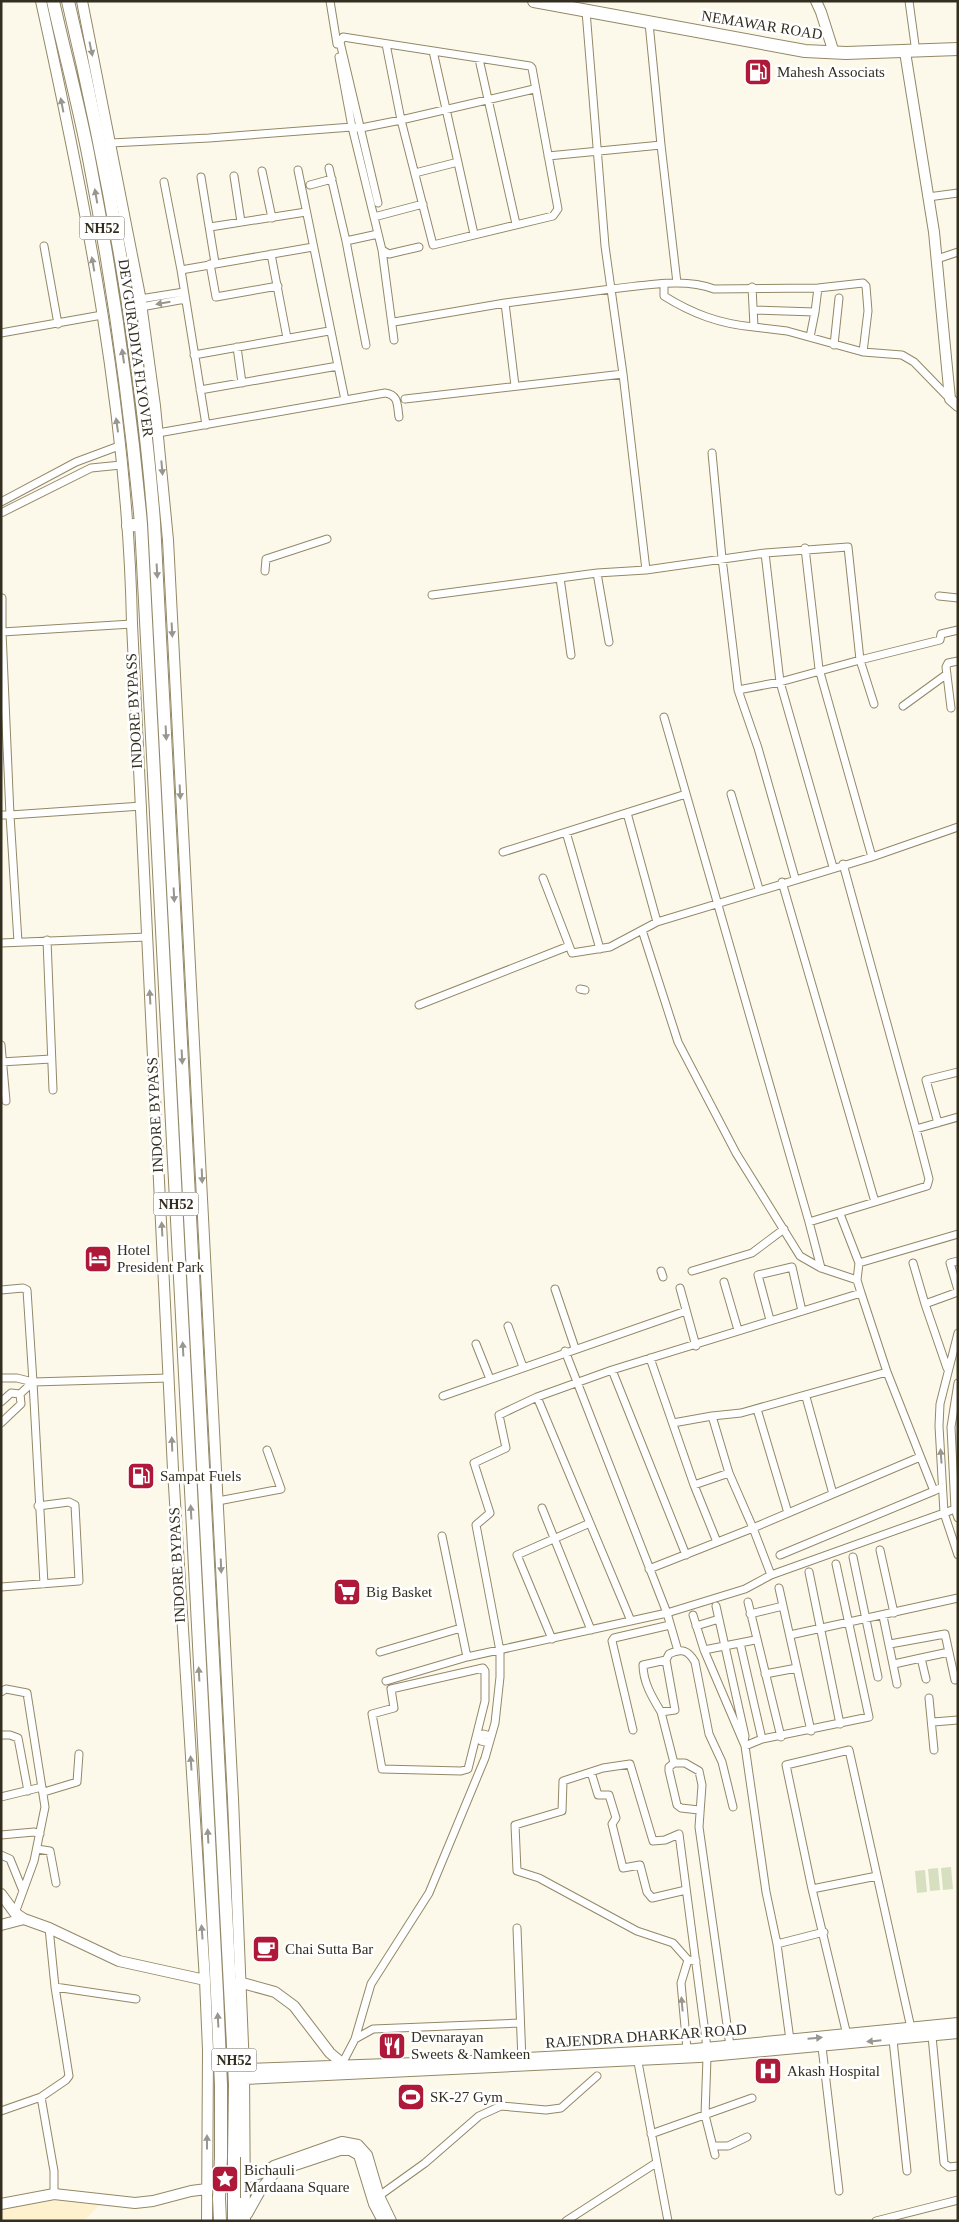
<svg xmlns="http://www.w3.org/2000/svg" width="959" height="2222" font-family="'Times New Roman',serif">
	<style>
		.built { fill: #fdf1ce }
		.garden { fill: #d6dfbf }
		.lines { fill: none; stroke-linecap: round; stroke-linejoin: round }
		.street-casing { stroke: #938867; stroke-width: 9 }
		.secondary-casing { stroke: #938867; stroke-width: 12 }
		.highway-casing { stroke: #938867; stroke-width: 14 }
		.street { stroke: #fff; stroke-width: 7 }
		.secondary { stroke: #fff; stroke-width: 10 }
		.highway { stroke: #fff; stroke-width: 12 }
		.highway-bridge-casing { stroke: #938867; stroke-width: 14; stroke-linecap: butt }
		.highway-bridge { stroke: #fff; stroke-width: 12 }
		.oneway { fill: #999690 }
		.labels { text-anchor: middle; stroke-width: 5; stroke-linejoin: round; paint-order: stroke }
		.shield { fill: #fff; stroke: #706d63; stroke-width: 1 }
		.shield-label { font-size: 14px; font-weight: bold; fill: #332e20 }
		.street-label { font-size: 15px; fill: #332e20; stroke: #fff }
		.poi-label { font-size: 15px; fill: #332e20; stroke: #fff; text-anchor: start }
	</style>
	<rect width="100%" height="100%" fill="#fdf9ea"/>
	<!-- built -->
	<path class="built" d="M 55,2200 L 99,2205 L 84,2221 L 1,2221 L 1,2209 Z"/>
	<!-- garden -->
	<path class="garden" d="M 951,1867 L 953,1889 L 943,1890 L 941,1868 Z
		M 938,1868 L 940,1890 L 930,1891 L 928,1869 Z
		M 925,1870 L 927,1892 L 917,1893 L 915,1871 Z"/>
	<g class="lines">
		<!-- street casing -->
		<g class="street-casing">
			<path id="street" d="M 330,1 L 337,44
				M 909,1 L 915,45
				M 649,23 L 661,145
				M 433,51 L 474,234
				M 479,59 L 516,224
				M 111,143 L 209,138 L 352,127 L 339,57
				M 548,156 L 661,145 L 677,283
				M 329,168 L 346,241
				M 298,170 L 345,400
				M 262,171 L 272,218
				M 415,173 L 458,162
				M 234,176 L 241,222
				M 201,177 L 215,263
				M 164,182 L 181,270
				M 310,185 L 332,179
				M 928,197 L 958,193
				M 378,203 L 340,42 L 343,37 L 530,66 L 532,68 L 558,209 L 553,216 L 433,245 L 401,120 L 386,44
				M 374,217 L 423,204
				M 210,227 L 306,212
				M 44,246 L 58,324
				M 419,247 L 389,254 L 382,250 L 352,127 L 361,128 L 401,120 L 534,89
				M 382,250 L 394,340
				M 271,254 L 287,338
				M 937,259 L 958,252
				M 210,264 L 216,297 L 278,286
				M 664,284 L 664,296 C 693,314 720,324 754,327
				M 752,287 L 754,327 L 787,331 L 863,352 L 902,355 L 914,362 L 950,399
				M 140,299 L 184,292
				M 505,303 L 515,386
				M 141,307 L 185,299
				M 754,310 L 815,312 L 818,288
				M 394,322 L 505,303 L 611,289 L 605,246 L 586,11
				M 1,333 L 102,315
				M 810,337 L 815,312
				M 366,345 L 346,241 L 378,234
				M 834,345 L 839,298
				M 237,347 L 242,383
				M 194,355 L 329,331
				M 623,374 L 611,289 C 644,286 683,277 714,289 L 818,288 L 863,283 L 866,286 L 868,311 L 863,352
				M 200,390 L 338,366
				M 405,399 L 623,374 L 646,570 L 765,553 L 780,682 L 833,867
				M 206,425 L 181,270 L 313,247
				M 158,433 L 385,393 C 399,395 397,405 399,417
				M 712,453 L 722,558 L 738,690
				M 1,502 L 76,462 L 119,446
				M 1,513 L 91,468 L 121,465
				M 805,548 L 819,669 L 872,857 L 958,827
				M 765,553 L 848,547 L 860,660 L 940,640 L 941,634 L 958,630
				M 265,571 L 266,559 L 327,539
				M 597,573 L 609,642
				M 560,578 L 571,655
				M 432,595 L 597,573 L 646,570
				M 939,596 L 958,598
				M 2,632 L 2,598
				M 903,706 L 947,674
				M 951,708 L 946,667 L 948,663 L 958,661
				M 664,717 L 809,1222 L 875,1202
				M 731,794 L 759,889
				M 627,813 L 657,922
				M 1,815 L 10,815 L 2,632 L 132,624
				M 566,832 L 600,949
				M 503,852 L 686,794
				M 843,864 L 916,1129 L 958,1117
				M 543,878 L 572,953 L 610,947 L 657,922 L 872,857
				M 795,878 L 758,748 L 738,690 L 780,682 L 860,660 L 874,704
				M 782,882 L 875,1202 L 927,1186 L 929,1179 L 916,1129
				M 642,930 L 678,1042 L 736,1153 L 800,1256 L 821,1268 L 857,1280
				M 47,940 L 53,1090
				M 18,942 L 10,815 L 142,806
				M 1,943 L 147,937
				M 580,989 L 585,990
				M 419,1005 L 569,946
				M 1,1045 L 6,1101
				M 1,1062 L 51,1059
				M 938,1123 L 926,1080 L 958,1072
				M 840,1214 L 859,1263 L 857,1280 L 861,1293
				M 809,1222 L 821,1268
				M 958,1261 L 950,1263 L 958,1290
				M 859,1263 L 958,1234
				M 913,1263 L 925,1304
				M 661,1271 L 663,1277
				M 692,1271 L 752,1253 L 784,1229
				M 724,1282 L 738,1330
				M 680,1288 L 696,1346
				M 555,1289 L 575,1348
				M 1,1290 L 23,1288 L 27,1290 L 33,1382
				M 770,1320 L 758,1275 L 792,1267 L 802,1311
				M 508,1326 L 523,1367
				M 958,1333 L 940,1404 L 939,1426 L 944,1513 L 958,1555
				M 476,1344 L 490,1379
				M 565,1351 L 667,1613 L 678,1651
				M 947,1368 L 925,1304 L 958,1292
				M 612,1370 L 686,1555
				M 1,1378 L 17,1378 L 33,1382 L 44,1584
				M 958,1383 L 951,1427 L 955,1509 L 958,1518
				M 20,1394 L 33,1382 L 169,1378
				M 443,1396 L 686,1311
				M 537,1397 L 631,1621
				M 806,1397 L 833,1494
				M 1,1402 L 11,1393 L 20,1394
				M 757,1409 L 788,1513
				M 712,1416 L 741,1413 L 887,1372
				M 1,1423 L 21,1404 L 20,1394
				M 673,1423 L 712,1416 L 729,1473
				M 694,1485 L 717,1542
				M 218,1501 L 281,1489 L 267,1450
				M 542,1508 L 591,1630
				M 442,1536 L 467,1657
				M 880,1550 L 894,1613
				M 780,1555 L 934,1491
				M 853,1557 L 878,1677
				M 649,1569 L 753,1528 L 729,1473 L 694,1485 L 650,1358
				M 809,1572 L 840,1724
				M 771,1575 L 753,1528 L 920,1457
				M 1,1587 L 79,1581 L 75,1505 L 69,1502 L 38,1506
				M 779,1588 L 811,1731
				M 748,1602 L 781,1737
				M 716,1606 L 745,1736 L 744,1742
				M 750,1614 L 783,1606
				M 693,1615 L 704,1650 L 745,1746 L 766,1892 L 777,1944 L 790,2040
				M 883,1616 L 897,1684
				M 696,1626 L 719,1619
				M 790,1635 L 958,1598
				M 552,1639 L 517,1555 L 590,1523
				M 740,1643 L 762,1739 L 869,1717 L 836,1564
				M 890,1644 L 945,1634 L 955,1680
				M 704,1650 L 755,1640
				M 380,1652 L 461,1628
				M 894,1664 L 921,1658
				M 483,1668 L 485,1671 L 485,1701 L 468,1769 L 461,1771 L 382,1769 L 372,1714 L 394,1708 L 391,1689 Z
				M 765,1674 L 797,1668
				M 926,1679 L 921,1658 L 949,1652
				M 386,1681 L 467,1657 L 667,1613 L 745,1589 L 771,1575 L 958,1508
				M 1,1692 L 6,1689 L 27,1693 L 45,1807 L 34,1861 L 15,1913
				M 929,1698 L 934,1750
				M 661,1712 C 652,1697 643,1682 643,1665 L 666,1660
				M 933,1722 L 958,1720
				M 633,1730 L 612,1641 L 614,1638 L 670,1625
				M 1,1735 L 10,1735 L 18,1738 L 28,1791
				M 489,1743 L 481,1741 L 478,1736 L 483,1734 L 491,1736
				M 745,1746 L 762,1739
				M 674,1763 L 685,1763 L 699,1771 L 702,1785 L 699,1827 L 730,2046
				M 591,1772 L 598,1795 L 609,1795 L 616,1818 L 612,1824 L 623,1868 L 640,1865 L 647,1892 L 652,1898 L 686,1890
				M 44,1792 L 77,1782 L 79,1754
				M 1,1797 L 42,1787
				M 699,1810 L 681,1808 L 677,1805 L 669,1771 L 669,1767 L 674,1763 L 661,1712 L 675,1710 L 666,1660 L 669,1654 C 682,1648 688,1650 695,1662 L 709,1734 L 722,1762 L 733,1807
				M 1,1835 L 34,1832 L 40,1834
				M 37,1849 L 50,1851 L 56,1883
				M 1,1855 L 10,1859 L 23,1891
				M 812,1889 L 877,1876
				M 517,1928 L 522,2062
				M 777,1944 L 824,1932
				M 696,1961 L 688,1960 L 673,1943 L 637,1931 L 539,1878 L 517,1871 L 515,1825 L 562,1811 L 563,1781 L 603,1768 L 630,1764 L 653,1841 L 665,1840 L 679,1834 L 707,2048
				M 55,1987 L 136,1999
				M 847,2035 L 812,1889 L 786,1765 L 849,1750 L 911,2028
				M 932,2036 L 944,2163 L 949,2167 L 958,2166
				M 355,2039 L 373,2029 L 520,2023
				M 893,2040 L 907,2171
				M 822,2047 L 839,2191
				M 687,2049 L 681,1983 L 688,1960
				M 637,2057 L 668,2221
				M 707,2057 L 705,2115 L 715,2155
				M 343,2062 L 355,2039 L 371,1984 L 429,1893 L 485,1758 L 495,1723 L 500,1677 L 500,1651 L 476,1525 L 490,1513 L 474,1463 L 506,1448 L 499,1415 L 537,1397 L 612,1370 L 861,1293 L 887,1372 L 934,1491 L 942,1487
				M 41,2097 L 54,2171 L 54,2194
				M 1,2111 L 41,2097 L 66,2080 L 69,2076 L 55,1987 L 49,1928
				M 651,2134 L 752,2098
				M 713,2146 L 728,2146 L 747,2137
				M 379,2196 L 425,2163 L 479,2116 L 501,2106 L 546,2110 L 561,2108 L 597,2076
				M 566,2221 L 656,2163
				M 876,2221 L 958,2200"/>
		</g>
		<!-- secondary casing -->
		<g class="secondary-casing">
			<path id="secondary" d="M 41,1 C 86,205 128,414 132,624 L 173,1470 L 205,1980 L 208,2050 L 207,2221
				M 82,1 L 140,296 L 155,406 L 168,540 L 233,1799 L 244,2069 L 245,2221
				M 816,1 L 821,12 L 834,53
				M 905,52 L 934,232 L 950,399 L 958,406
				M 1,1894 L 15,1913 L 24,1919 L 49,1928 L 119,1961 L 205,1980
				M 1,1925 L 24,1919
				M 239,1982 L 275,1992 L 294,2006 L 330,2053 L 348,2068
				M 244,2069 L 473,2061 L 695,2049 L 958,2023
				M 245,2079 L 699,2057 L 958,2033
				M 280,2170 L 340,2150 L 350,2150 L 359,2155 L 374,2204 L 383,2221
				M 1,2204 L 54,2194 L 135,2203 L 153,2201 L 191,2191 L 238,2185 L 246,2178 L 267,2171 L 274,2166 L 342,2142 L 358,2145 L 367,2155 L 379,2196 L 391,2221
				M 247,2214 L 261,2189 L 276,2171"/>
		</g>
		<!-- highway casing -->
		<g class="highway-casing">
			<path id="highway" d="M 53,1 C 65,55 80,109 90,164 C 113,283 130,403 141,524 L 217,1993 L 221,2085 L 221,2157
				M 68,1 C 109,173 140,346 154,522 L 235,2084 L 234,2157
				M 534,1 L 805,51 L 846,53 L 958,49
				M 128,526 L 141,524
				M 219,2198 L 220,2221
				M 234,2198 L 234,2221"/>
		</g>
		<!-- street -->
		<use href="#street" class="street"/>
		<!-- secondary -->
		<use href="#secondary" class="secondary"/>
		<!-- highway -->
		<use href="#highway" class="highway"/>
		<!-- highway-bridge casing -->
		<g class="highway-bridge-casing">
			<path id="highway-bridge" d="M 219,2198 L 221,2157
				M 234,2198 L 234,2157"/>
		</g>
		<!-- highway-bridge -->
		<use href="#highway-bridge" class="highway-bridge"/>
	</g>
	<!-- one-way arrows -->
	<defs><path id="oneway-solid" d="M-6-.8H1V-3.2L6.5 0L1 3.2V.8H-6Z" transform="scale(1.25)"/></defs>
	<g class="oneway">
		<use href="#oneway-solid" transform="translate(91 49) rotate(78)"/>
		<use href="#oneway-solid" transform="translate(62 105) rotate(-101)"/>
		<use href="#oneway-solid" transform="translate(96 196) rotate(-100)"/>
		<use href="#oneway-solid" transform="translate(93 264) rotate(-100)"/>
		<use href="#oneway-solid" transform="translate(163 303) rotate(170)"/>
		<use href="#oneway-solid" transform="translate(123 356) rotate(-98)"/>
		<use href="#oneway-solid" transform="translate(117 425) rotate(-98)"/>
		<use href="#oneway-solid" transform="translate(162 468) rotate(85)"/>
		<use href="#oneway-solid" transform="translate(157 571) rotate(87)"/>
		<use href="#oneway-solid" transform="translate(172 630) rotate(87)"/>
		<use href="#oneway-solid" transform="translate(166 733) rotate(87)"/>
		<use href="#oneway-solid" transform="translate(180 792) rotate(87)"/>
		<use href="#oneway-solid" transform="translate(174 895) rotate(87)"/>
		<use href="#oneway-solid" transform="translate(150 997) rotate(-93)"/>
		<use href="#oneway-solid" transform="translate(182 1057) rotate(87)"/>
		<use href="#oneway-solid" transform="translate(202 1176) rotate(88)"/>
		<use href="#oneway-solid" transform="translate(162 1229) rotate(-93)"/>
		<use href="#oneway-solid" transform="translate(183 1349) rotate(-93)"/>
		<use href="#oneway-solid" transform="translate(172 1444) rotate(-92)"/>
		<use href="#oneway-solid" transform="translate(941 1456) rotate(-94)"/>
		<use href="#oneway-solid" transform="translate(191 1512) rotate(-93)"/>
		<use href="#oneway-solid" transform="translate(221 1566) rotate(88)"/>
		<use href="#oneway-solid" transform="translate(199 1674) rotate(-93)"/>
		<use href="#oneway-solid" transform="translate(191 1763) rotate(-94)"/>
		<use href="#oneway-solid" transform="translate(208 1836) rotate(-93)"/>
		<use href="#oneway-solid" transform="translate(202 1932) rotate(-94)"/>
		<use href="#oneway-solid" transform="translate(682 2004) rotate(-95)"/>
		<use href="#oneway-solid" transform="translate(218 2020) rotate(-93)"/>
		<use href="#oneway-solid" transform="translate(815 2038) rotate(-5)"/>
		<use href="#oneway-solid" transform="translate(874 2041) rotate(174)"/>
		<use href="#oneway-solid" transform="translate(207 2142) rotate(-90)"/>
	</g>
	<!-- icons -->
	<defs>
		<g id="fuel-square" transform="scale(1.4375)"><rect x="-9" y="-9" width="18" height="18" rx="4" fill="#ae193a" stroke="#fff"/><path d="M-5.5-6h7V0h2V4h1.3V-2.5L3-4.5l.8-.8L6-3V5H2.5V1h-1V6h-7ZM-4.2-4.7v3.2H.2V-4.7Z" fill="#fff"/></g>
		<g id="hotel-square" transform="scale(1.4375)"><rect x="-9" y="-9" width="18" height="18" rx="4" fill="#ae193a" stroke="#fff"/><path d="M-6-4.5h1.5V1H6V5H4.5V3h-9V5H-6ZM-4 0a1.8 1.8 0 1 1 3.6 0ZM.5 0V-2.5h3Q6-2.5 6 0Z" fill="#fff"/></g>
		<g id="supermarket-square" transform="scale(1.4375)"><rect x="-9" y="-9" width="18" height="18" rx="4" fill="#ae193a" stroke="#fff"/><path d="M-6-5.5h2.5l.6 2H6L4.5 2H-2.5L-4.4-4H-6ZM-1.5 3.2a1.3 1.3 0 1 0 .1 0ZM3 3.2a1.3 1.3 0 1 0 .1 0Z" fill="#fff"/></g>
		<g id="cafe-square" transform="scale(1.4375)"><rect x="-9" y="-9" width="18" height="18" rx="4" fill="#ae193a" stroke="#fff"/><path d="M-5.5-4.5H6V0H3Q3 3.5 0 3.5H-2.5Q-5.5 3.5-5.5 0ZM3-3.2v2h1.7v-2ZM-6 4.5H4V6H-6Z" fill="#fff"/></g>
		<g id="restaurant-square" transform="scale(1.4375)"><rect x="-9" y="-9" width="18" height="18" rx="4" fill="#ae193a" stroke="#fff"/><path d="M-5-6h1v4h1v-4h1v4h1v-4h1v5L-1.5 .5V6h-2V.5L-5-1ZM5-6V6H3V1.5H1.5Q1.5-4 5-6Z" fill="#fff"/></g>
		<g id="hospital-square" transform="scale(1.4375)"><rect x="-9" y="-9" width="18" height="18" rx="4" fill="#ae193a" stroke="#fff"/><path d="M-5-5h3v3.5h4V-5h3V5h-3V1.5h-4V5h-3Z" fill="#fff"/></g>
		<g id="stadium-square" transform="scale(1.4375)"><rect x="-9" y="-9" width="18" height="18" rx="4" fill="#ae193a" stroke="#fff"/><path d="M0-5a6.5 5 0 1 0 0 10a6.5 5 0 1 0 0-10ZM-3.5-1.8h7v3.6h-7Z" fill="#fff"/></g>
		<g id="sight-square" transform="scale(1.4375)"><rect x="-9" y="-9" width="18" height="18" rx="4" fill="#ae193a" stroke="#fff"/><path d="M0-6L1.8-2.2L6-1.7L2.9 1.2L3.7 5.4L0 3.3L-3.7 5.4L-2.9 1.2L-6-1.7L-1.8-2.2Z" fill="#fff"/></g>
	</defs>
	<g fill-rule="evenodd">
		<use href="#fuel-square" x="758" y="72"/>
		<use href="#hotel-square" x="98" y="1259"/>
		<use href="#fuel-square" x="141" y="1476"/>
		<use href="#supermarket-square" x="347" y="1592"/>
		<use href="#cafe-square" x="266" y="1949"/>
		<use href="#restaurant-square" x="392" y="2046"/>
		<use href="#hospital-square" x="768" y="2071"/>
		<use href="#stadium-square" x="411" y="2097"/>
		<use href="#sight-square" x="225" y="2179"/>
	</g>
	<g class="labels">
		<!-- shield labels -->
		<g class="shield">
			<rect x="79.5" y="216.5" width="45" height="23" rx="4"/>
			<rect x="153.5" y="1192.5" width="45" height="23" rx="4"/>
			<rect x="211.5" y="2048.5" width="45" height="23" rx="4"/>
		</g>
		<g class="shield-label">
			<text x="102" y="233">NH52</text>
			<text x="176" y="1209">NH52</text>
			<text x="234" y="2065">NH52</text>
		</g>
		<!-- street labels -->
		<g class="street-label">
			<text transform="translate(762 25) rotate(9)" y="5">NEMAWAR ROAD</text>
			<text transform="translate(136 348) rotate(82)" y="5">DEVGURADIYA FLYOVER</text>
			<text transform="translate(134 711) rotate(-93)" y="5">INDORE BYPASS</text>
			<text transform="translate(155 1115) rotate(-93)" y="5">INDORE BYPASS</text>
			<text transform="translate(177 1565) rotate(-93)" y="5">INDORE BYPASS</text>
			<text transform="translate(646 2036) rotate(-4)" y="5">RAJENDRA DHARKAR ROAD</text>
		</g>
		<!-- poi labels -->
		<g class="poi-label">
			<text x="777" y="77">Mahesh Associats</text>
			<text x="117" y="1255">Hotel<tspan x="117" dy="17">President Park</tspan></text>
			<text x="160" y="1481">Sampat Fuels</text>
			<text x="366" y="1597">Big Basket</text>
			<text x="285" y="1954">Chai Sutta Bar</text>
			<text x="411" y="2042">Devnarayan<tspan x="411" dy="17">Sweets &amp; Namkeen</tspan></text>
			<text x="787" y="2076">Akash Hospital</text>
			<text x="430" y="2102">SK-27 Gym</text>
			<text x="244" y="2175">Bichauli<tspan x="244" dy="17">Mardaana Square</tspan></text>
		</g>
	</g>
	<!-- border -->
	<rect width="959" height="2222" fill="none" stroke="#332e20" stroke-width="5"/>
</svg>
